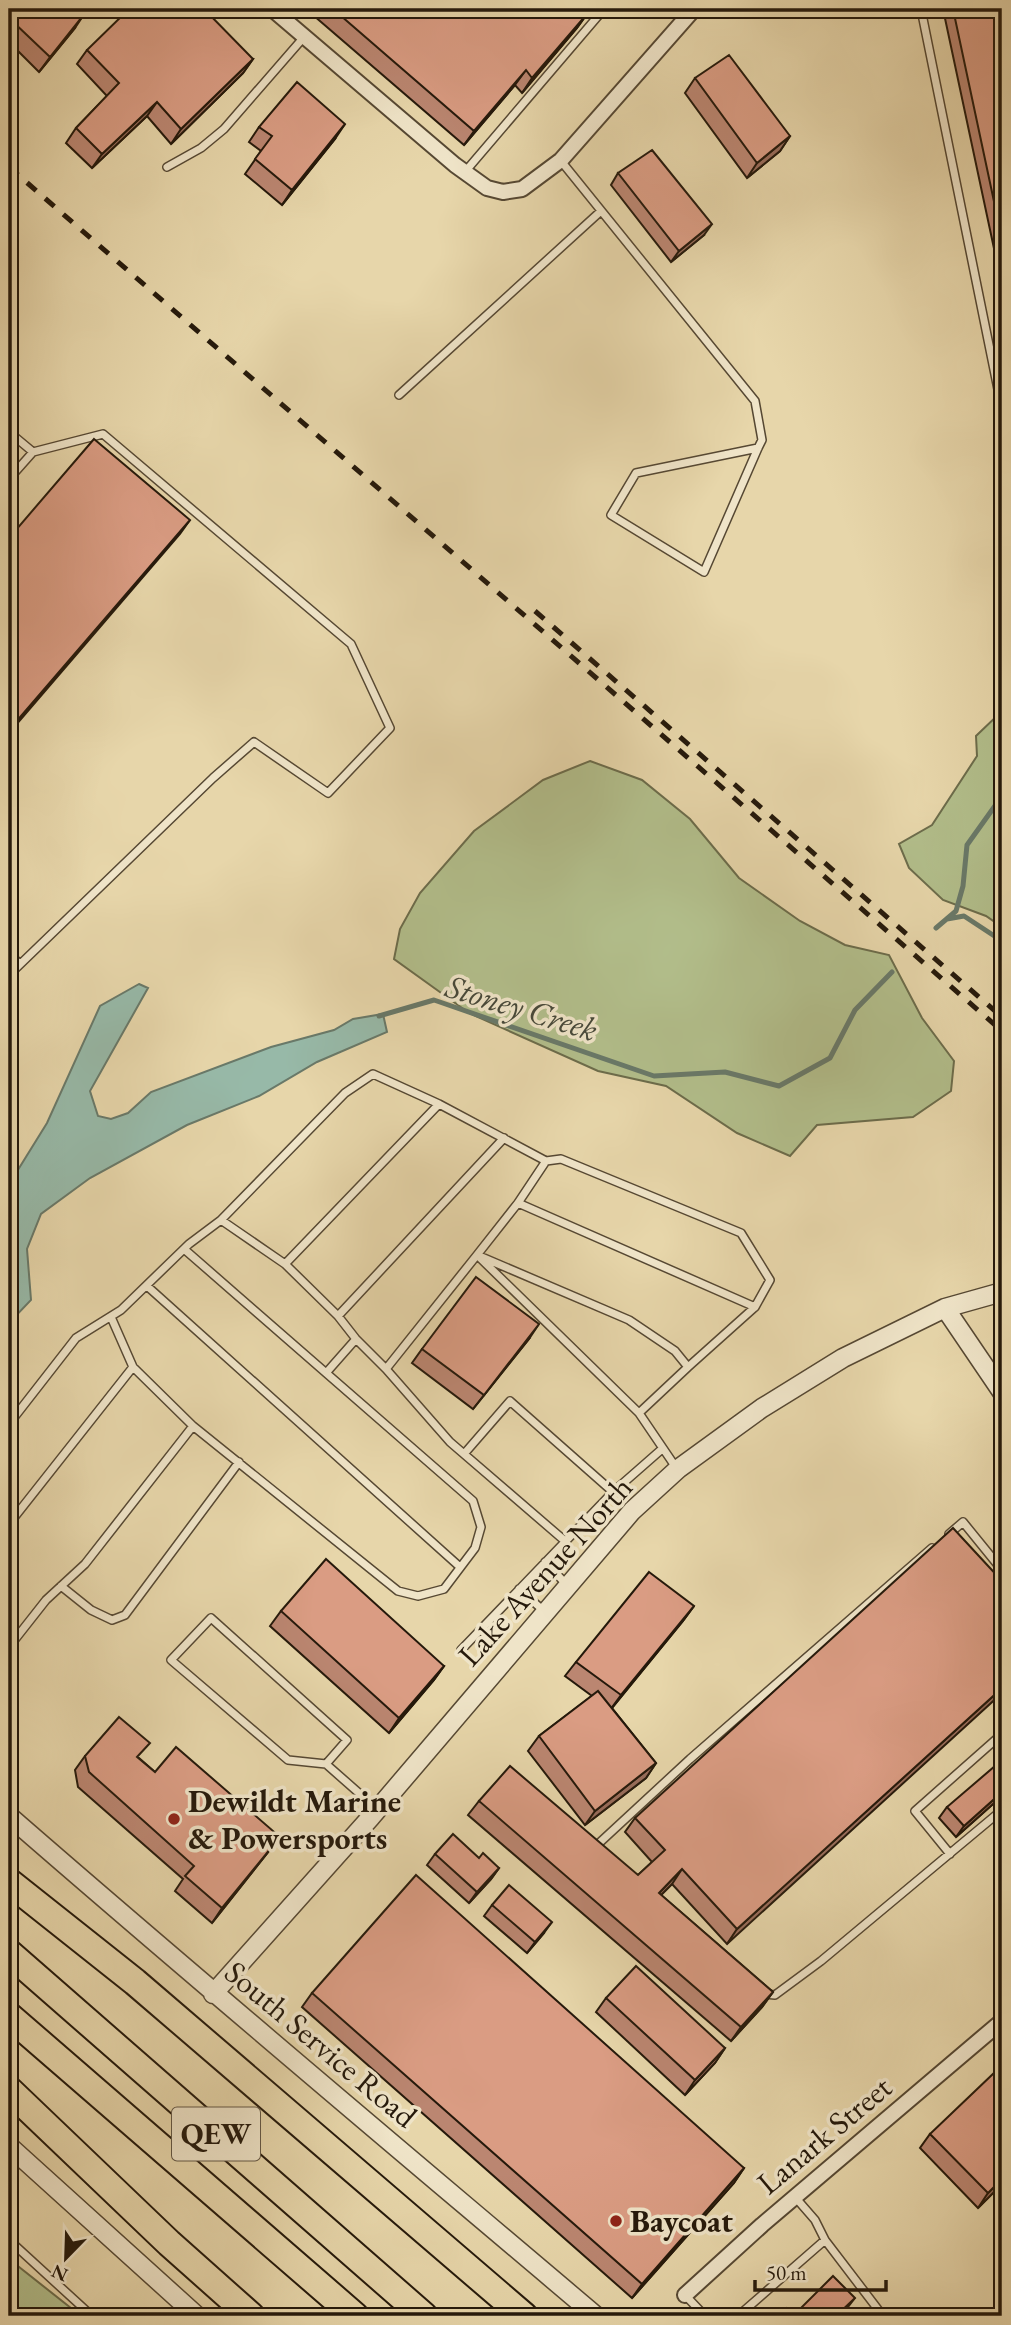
<svg xmlns="http://www.w3.org/2000/svg" width="1011" height="2325" font-family="'EB Garamond',serif">
	<style>
		.green { fill: #b2be8b; stroke: #6c6c4b; stroke-width: 2 }
		.water { fill: #97b9a8; stroke: #697969; stroke-width: 2 }
		.lines { fill: none; stroke-linecap: round; stroke-linejoin: round }
		.stream { stroke: #697969; stroke-width: 5 }
		.service-casing { stroke: #564833; stroke-width: 10 }
		.minor-casing { stroke: #564833; stroke-width: 18 }
		.tertiary-casing { stroke: #564833; stroke-width: 21 }
		.motorway-casing { stroke: #25190b; stroke-width: 30 }
		.service { stroke: #efe4c8; stroke-width: 7 }
		.minor { stroke: #efe4c8; stroke-width: 14 }
		.tertiary { stroke: #efe4c8; stroke-width: 18 }
		.motorway { stroke: #e7d6aa; stroke-width: 26 }
		.rail { stroke: #25190b; stroke-width: 5; stroke-dasharray: 12 12; stroke-linecap: butt }
		.wall { fill: #bb8671; stroke: #25190b; stroke-width: 2 }
		.shaded-wall { fill: #996d5c; stroke: #25190b; stroke-width: 2 }
		.building { fill: #da9c83; stroke: #25190b; stroke-width: 2 }
		.poi-dot { fill: #8f2418; stroke: #efe4c8; stroke-width: 2.5 }
		.labels { text-anchor: middle; stroke-width: 7; stroke-linejoin: round; paint-order: stroke }
		.shield { fill: #efe4c8; stroke: #625644; stroke-width: 2 }
		.shield-label { font-size: 30px; font-weight: bold; fill: #25190b }
		.street-label { font-size: 32px; fill: #25190b; stroke: #efe4c8 }
		.poi-label { font-size: 32px; font-weight: bold; fill: #25190b; stroke: #efe4c8; text-anchor: start }
		.water-label { font-size: 33px; font-style: italic; fill: #47493a; stroke: #efe4c8 }
	</style>
	<rect width="100%" height="100%" fill="#e7d6aa"/>
	<filter id="stains"><feTurbulence type="fractalNoise" baseFrequency=".00286" numOctaves="4"/><feColorMatrix values="0 0 0 0 .2 0 0 0 0 .09 0 0 0 0 .02 0 0 0 .5 -.17"/></filter>
	<radialGradient id="worn" r=".72"><stop offset=".6" stop-color="#630" stop-opacity="0"/><stop offset="1" stop-color="#630" stop-opacity=".3"/></radialGradient>
	<!-- green -->
	<path class="green" d="M 1002,711 L 1002,927 L 986,916 L 943,900 L 909,868 L 899,844 L 932,825 L 977,756 L 976,736 Z
		M 590,761 L 642,780 L 690,819 L 739,878 L 800,921 L 845,945 L 889,955 L 922,1018 L 954,1061 L 951,1091 L 913,1117 L 817,1125 L 790,1156 L 737,1133 L 666,1086 L 598,1071 L 469,1013 L 394,959 L 400,929 L 420,893 L 474,831 L 543,780 Z
		M 9,2259 L 81,2316 L 9,2316 Z"/>
	<!-- water -->
	<path class="water" d="M 139,984 L 148,988 L 90,1091 L 98,1116 L 111,1119 L 128,1113 L 151,1092 L 271,1047 L 334,1030 L 353,1019 L 383,1014 L 387,1032 L 317,1062 L 259,1096 L 187,1125 L 90,1178 L 41,1214 L 27,1249 L 31,1300 L 9,1323 L 9,1177 L 16,1173 L 47,1123 L 100,1006 Z"/>
	<g class="lines">
		<!-- stream -->
		<path class="stream" d="M 947,919 L 964,916 L 1002,941
			M 936,928 L 956,911 L 963,886 L 967,845 L 1002,796
			M 379,1016 L 434,1000 L 654,1076 L 725,1072 L 779,1086 L 830,1058 L 855,1010 L 892,972"/>
		<!-- service casing -->
		<g class="service-casing">
			<path id="service" d="M 921,9 L 1002,409
				M 561,161 L 755,401 L 762,440 L 758,448 L 704,572 L 611,515 L 636,473 L 758,448
				M 167,167 L 201,148 L 224,129 L 304,37
				M 464,173 L 604,9
				M 399,395 L 601,211
				M 9,432 L 33,452
				M 9,479 L 33,452 L 103,434 L 351,644 L 390,728 L 328,793 L 254,742 L 213,778 L 9,975
				M 9,954 L 20,964
				M 518,1203 L 755,1307
				M 221,1220 L 345,1093 L 373,1074 L 439,1104
				M 285,1264 L 338,1316 L 356,1339 L 386,1369
				M 147,1286 L 460,1567
				M 338,1316 L 504,1138
				M 111,1317 L 133,1367
				M 326,1373 L 356,1339
				M 639,1413 L 677,1469
				M 9,1424 L 76,1338 L 121,1310 L 189,1244 L 221,1220 L 285,1264 L 439,1104 L 546,1161
				M 464,1454 L 510,1401 L 613,1492
				M 9,1524 L 133,1367 L 193,1426
				M 949,1534 L 963,1522 L 1002,1570
				M 565,1541 L 450,1442 L 386,1369 L 477,1255 L 629,1320 L 675,1351 L 688,1367 L 639,1413 L 477,1255 L 518,1203 L 546,1161 L 561,1159 L 741,1233 L 770,1280 L 755,1307 L 688,1367
				M 545,1562 L 567,1585
				M 61,1586 L 91,1610 L 112,1620 L 125,1615 L 239,1462
				M 519,1589 L 545,1612
				M 9,1647 L 46,1600 L 85,1564 L 193,1426 L 398,1591 L 418,1596 L 444,1589 L 475,1548 L 481,1527 L 473,1501 L 184,1249
				M 461,1650 L 613,1492 L 662,1449
				M 1002,1719 L 999,1723 L 1002,1728
				M 326,1764 L 347,1740 L 211,1618 L 171,1660 L 288,1760 L 326,1764 L 377,1809
				M 599,1849 L 596,1846 L 690,1759 L 932,1548
				M 950,1854 L 915,1811 L 1002,1734
				M 764,1994 L 775,1995 L 821,1961 L 1002,1810
				M 795,2197 L 815,2220 L 825,2240 L 883,2316
				M 9,2240 L 92,2316
				M 685,2295 L 705,2316
				M 738,2316 L 825,2240"/>
		</g>
		<!-- minor casing -->
		<g class="minor-casing">
			<path id="minor" d="M 272,9 L 455,165 L 487,188 L 503,192 L 522,189 L 561,160 L 694,9
				M 685,2295 L 762,2225 L 1002,2021"/>
		</g>
		<!-- tertiary casing -->
		<g class="tertiary-casing">
			<path id="tertiary" d="M 945,1308 L 1002,1392
				M 9,1816 C 203,1985 400,2150 596,2316
				M 213,1994 L 371,1817 L 632,1511 L 678,1469 L 762,1408 L 843,1358 L 945,1308 L 1002,1292
				M 9,2146 L 197,2316"/>
		</g>
		<!-- motorway casing -->
		<g class="motorway-casing">
			<path id="motorway" d="M 9,1882 L 135,1982 L 524,2316
				M 9,1953 L 424,2316
				M 9,2016 L 355,2316
				M 9,2090 L 169,2243 L 251,2316"/>
		</g>
		<!-- service -->
		<use href="#service" class="service"/>
		<!-- minor -->
		<use href="#minor" class="minor"/>
		<!-- tertiary -->
		<use href="#tertiary" class="tertiary"/>
		<!-- motorway -->
		<use href="#motorway" class="motorway"/>
		<!-- rail -->
		<path class="rail" d="M 9,167 L 1002,1031
			M 535,611 L 1002,1017"/>
	</g>
	<!-- wall -->
	<path class="wall" d="M 9,9 L 75,28 L 39,72 L 9,42 Z
		M 306,9 L 582,9 L 587,14 L 577,28 L 522,93 L 515,85 L 464,145 Z
		M 943,9 L 1002,9 L 1002,286 Z
		M 87,50 L 253,59 L 243,73 L 171,144 L 147,116 L 92,168 L 66,143 L 76,128 L 107,96 L 77,64 Z
		M 695,78 L 790,136 L 780,151 L 747,178 L 685,93 Z
		M 259,127 L 335,139 L 282,205 L 245,174 L 261,151 L 249,142 Z
		M 618,173 L 704,235 L 671,262 L 611,185 Z
		M 529,1339 L 473,1409 L 412,1363 L 422,1349 Z
		M 1002,1581 L 727,1944 L 672,1884 L 661,1895 L 773,1992 L 762,2007 L 731,2041 L 468,1815 L 479,1801 L 638,1875 L 652,1862 L 625,1832 L 635,1818 Z
		M 694,1606 L 683,1621 L 612,1708 L 656,1763 L 646,1778 L 585,1825 L 528,1751 L 539,1736 L 592,1696 L 565,1676 L 576,1662 Z
		M 281,1611 L 444,1666 L 434,1680 L 389,1733 L 270,1626 Z
		M 85,1756 L 139,1758 L 155,1772 L 280,1837 L 269,1851 L 212,1923 L 175,1891 L 183,1879 L 78,1787 L 75,1770 Z
		M 1002,1796 L 956,1837 L 939,1818 L 947,1807 Z
		M 435,1854 L 479,1858 L 499,1868 L 491,1879 L 469,1903 L 427,1865 Z
		M 492,1905 L 544,1933 L 527,1953 L 484,1916 Z
		M 312,1993 L 744,2168 L 734,2183 L 632,2298 L 302,2007 Z
		M 606,1998 L 725,2048 L 715,2063 L 685,2095 L 596,2012 Z
		M 930,2134 L 1002,2184 L 978,2208 L 920,2148 Z"/>
	<!-- shaded-wall -->
	<path class="shaded-wall" d="M 85,13 L 75,28 L 39,72 L 50,57 Z
		M 587,14 L 577,28 L 522,93 L 532,78 Z
		M 253,59 L 243,73 L 171,144 L 181,129 Z
		M 526,70 L 515,85 L 464,145 L 474,131 Z
		M 157,102 L 147,116 L 92,168 L 102,154 Z
		M 345,124 L 335,139 L 282,205 L 292,190 Z
		M 790,136 L 780,151 L 747,178 L 757,163 Z
		M 712,224 L 704,235 L 671,262 L 679,251 Z
		M 190,520 L 180,534 L 9,733 L 9,730 Z
		M 539,1324 L 529,1339 L 473,1409 L 484,1395 Z
		M 694,1606 L 683,1621 L 610,1710 L 621,1695 Z
		M 444,1666 L 434,1680 L 389,1733 L 399,1718 Z
		M 1002,1688 L 1002,1693 L 727,1944 L 737,1929 Z
		M 656,1763 L 646,1778 L 585,1825 L 595,1811 Z
		M 1002,1792 L 1002,1796 L 956,1837 L 964,1826 Z
		M 280,1837 L 269,1851 L 212,1923 L 222,1908 Z
		M 499,1868 L 491,1879 L 469,1903 L 477,1892 Z
		M 682,1869 L 672,1884 L 648,1908 L 659,1893 Z
		M 552,1922 L 544,1933 L 527,1953 L 535,1942 Z
		M 773,1992 L 762,2007 L 731,2041 L 741,2027 Z
		M 725,2048 L 715,2063 L 685,2095 L 695,2080 Z
		M 744,2168 L 734,2183 L 632,2298 L 642,2284 Z
		M 1002,2179 L 1002,2184 L 978,2208 L 988,2193 Z
		M 855,2298 L 841,2316 L 836,2316 Z"/>
	<!-- building -->
	<path class="building" d="M 9,9 L 81,9 L 85,13 L 50,57 L 9,18 Z
		M 129,9 L 204,9 L 253,59 L 181,129 L 157,102 L 102,154 L 76,128 L 119,83 L 87,50 Z
		M 333,9 L 582,9 L 587,14 L 532,78 L 526,70 L 474,131 Z
		M 953,9 L 1002,9 L 1002,239 Z
		M 729,55 L 790,136 L 757,163 L 695,78 Z
		M 297,82 L 345,124 L 292,190 L 255,159 L 272,136 L 259,127 Z
		M 652,150 L 712,224 L 679,251 L 618,173 Z
		M 94,439 L 190,520 L 9,730 L 9,538 Z
		M 476,1277 L 539,1324 L 484,1395 L 422,1349 Z
		M 953,1528 L 1002,1581 L 1002,1688 L 737,1929 L 682,1869 L 659,1893 L 773,1992 L 741,2027 L 479,1801 L 510,1766 L 638,1875 L 665,1850 L 635,1818 Z
		M 326,1559 L 444,1666 L 399,1718 L 281,1611 Z
		M 649,1572 L 694,1606 L 621,1695 L 576,1662 Z
		M 598,1691 L 656,1763 L 595,1811 L 539,1736 Z
		M 119,1717 L 150,1743 L 137,1757 L 155,1772 L 176,1747 L 280,1837 L 222,1908 L 185,1876 L 194,1866 L 89,1772 L 85,1756 Z
		M 1002,1760 L 1002,1792 L 964,1826 L 947,1807 Z
		M 453,1834 L 479,1858 L 483,1853 L 499,1868 L 477,1892 L 435,1854 Z
		M 416,1875 L 744,2168 L 642,2284 L 312,1993 Z
		M 509,1885 L 552,1922 L 535,1942 L 492,1905 Z
		M 636,1966 L 725,2048 L 695,2080 L 606,1998 Z
		M 994,2073 L 1002,2081 L 1002,2179 L 988,2193 L 930,2134 Z
		M 833,2276 L 855,2298 L 836,2316 L 779,2316 L 787,2308 L 795,2314 Z"/>
	<!-- markers -->
	<g class="poi-dot">
		<circle cx="174" cy="1819" r="7"/>
		<circle cx="616" cy="2221" r="7"/>
	</g>
	<g class="labels">
		<!-- shield labels -->
		<rect class="shield" x="172" y="2107.5" width="88" height="53" rx="5"/>
		<g class="shield-label">
			<text x="216" y="2144">QEW</text>
		</g>
		<!-- street labels -->
		<g class="street-label">
			<text transform="translate(545 1571) rotate(-48)" y="11">Lake Avenue North</text>
			<text transform="translate(321 2044) rotate(40)" y="11">South Service Road</text>
			<text transform="translate(824 2135) rotate(-40)" y="11">Lanark Street</text>
		</g>
		<!-- poi labels -->
		<g class="poi-label">
			<text x="188" y="1812">Dewildt Marine<tspan x="188" dy="37">&amp; Powersports</tspan></text>
			<text x="630" y="2232">Baycoat</text>
		</g>
		<!-- water labels -->
		<g class="water-label">
			<text transform="translate(522 1007) rotate(17)" y="12">Stoney Creek</text>
		</g>
	</g>
	<!-- margin -->
	<rect width="1011" height="2325" fill="none" stroke="#e7d6aa" stroke-width="35"/>
	<rect x="10" y="10" width="990" height="2304" fill="none" stroke="#25190b" stroke-width="3.5"/>
	<rect x="18" y="18" width="976" height="2290" fill="none" stroke="#25190b" stroke-width="2"/>
	<!-- north arrow -->
	<g transform="translate(66 2258) rotate(203)" stroke="#efe4c8" stroke-width="5" paint-order="stroke">
	<path d="M0-5L12 26L0 18L-12 26Z" fill="#25190b"/>
	<text y="-10" font-size="19" font-weight="bold" text-anchor="middle" fill="#25190b">N</text>
	</g>
	<!-- scale -->
	<path d="M755 2280v10h131v-10" fill="none" stroke="#25190b" stroke-width="3.5"/>
	<text x="766" y="2280" font-size="21" fill="#25190b" stroke="#efe4c8" stroke-width="5" paint-order="stroke">50 m</text>
	<rect width="100%" height="100%" filter="url(#stains)"/>
	<rect width="100%" height="100%" fill="url(#worn)"/>
</svg>
